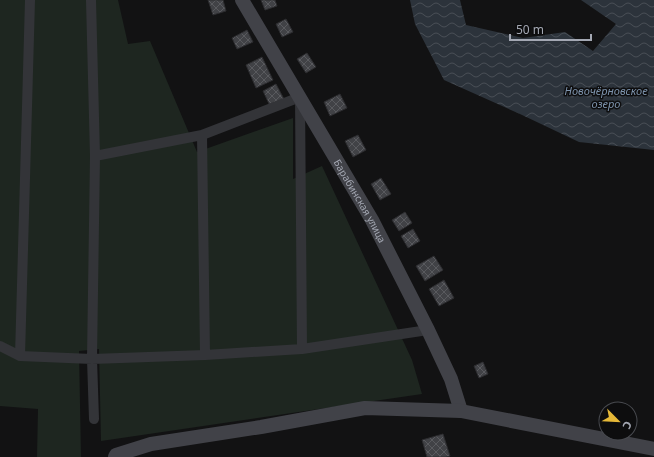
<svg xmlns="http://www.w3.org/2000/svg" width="654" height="457" font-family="'Noto Sans',sans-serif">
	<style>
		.green { fill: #1e2620 }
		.water { fill: url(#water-waves) }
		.building { fill: url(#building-cross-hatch); stroke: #2c2c2f }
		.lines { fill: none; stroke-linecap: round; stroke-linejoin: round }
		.street { stroke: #333438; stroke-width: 10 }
		.secondary { stroke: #414248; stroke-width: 14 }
		.labels { text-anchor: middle; stroke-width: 3; stroke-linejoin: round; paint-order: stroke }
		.street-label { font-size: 10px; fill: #a4a8b3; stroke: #0d0d0e }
		.water-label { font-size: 11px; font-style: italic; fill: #7d93ac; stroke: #0d0d0e }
	</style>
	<defs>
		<pattern id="water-waves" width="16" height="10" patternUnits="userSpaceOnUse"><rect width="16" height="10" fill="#2c333b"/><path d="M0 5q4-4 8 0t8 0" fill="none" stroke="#484e55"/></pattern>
		<pattern id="building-cross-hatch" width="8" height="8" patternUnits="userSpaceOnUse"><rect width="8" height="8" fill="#414246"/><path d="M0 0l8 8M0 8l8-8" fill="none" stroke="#595a5e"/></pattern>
	</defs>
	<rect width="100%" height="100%" fill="#121213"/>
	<!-- green -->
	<path class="green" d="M 0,0 L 118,0 L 128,44 L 150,41 L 197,152 L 293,118 L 293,179 L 322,166 L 412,360 L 422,394 L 101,441 L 99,349 L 79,351 L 81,457 L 37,457 L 38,409 L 0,406 Z"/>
	<!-- water -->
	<path class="water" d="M 410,0 L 460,0 L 466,25 L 523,38 L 565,32 L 593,51 L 616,24 L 581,0 L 654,0 L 654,150 L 579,142 L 520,114 L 444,80 L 415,24 Z"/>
	<!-- building -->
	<path class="building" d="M 208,0 L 223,0 L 226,11 L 213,15 Z
		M 261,0 L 275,0 L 277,6 L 265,10 Z
		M 286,19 L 293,32 L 282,37 L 276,24 Z
		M 247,30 L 253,42 L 237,49 L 232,38 Z
		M 307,53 L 316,67 L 306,73 L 297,59 Z
		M 262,57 L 273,80 L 256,88 L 246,65 Z
		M 276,84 L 285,101 L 271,108 L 263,91 Z
		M 340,94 L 347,108 L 330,116 L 324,102 Z
		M 358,135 L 366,150 L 353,157 L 345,141 Z
		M 381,178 L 391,194 L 380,200 L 371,184 Z
		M 405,212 L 412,223 L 399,231 L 392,220 Z
		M 413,229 L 420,241 L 408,248 L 401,236 Z
		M 434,256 L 443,270 L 425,281 L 416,266 Z
		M 444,280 L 454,298 L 439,306 L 429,289 Z
		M 483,362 L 488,374 L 479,378 L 474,366 Z
		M 443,434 L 450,456 L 446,457 L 427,457 L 422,440 Z"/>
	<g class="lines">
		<!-- street -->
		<path class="street" d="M 91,0 L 95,156 L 92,359 L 94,419
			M 202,135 L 205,355
			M 95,156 L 202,135 L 300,97 L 302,349
			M 0,346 L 20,356 L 92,359 L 205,355 L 302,349 L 428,330
			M 20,356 L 30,0"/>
		<!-- secondary -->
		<g class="secondary">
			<path id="s1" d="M 242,0 L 372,220 L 428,330 L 451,379 L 461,411"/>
			<path d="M 115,457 L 116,455 L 151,444 L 261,427 L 365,408 L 461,411 L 654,449"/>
		</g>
	</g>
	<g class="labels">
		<!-- street labels -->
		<g class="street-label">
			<text dy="4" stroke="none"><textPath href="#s1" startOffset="233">Барабинская улица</textPath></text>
		</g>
		<!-- water labels -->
		<g class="water-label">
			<text x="606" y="95">Новочёрновское<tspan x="606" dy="13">озеро</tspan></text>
		</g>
	</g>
	<!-- north arrow -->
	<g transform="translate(618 421) rotate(114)"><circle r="19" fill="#0d0d0e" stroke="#494b50"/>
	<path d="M0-3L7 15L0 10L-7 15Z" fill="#e5b838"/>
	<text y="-6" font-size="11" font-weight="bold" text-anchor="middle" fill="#a4a8b3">С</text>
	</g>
	<!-- scale -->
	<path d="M510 34v6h81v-6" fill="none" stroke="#a4a8b3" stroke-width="2"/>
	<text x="516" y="34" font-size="12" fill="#a4a8b3" stroke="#0d0d0e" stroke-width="3" paint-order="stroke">50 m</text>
</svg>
